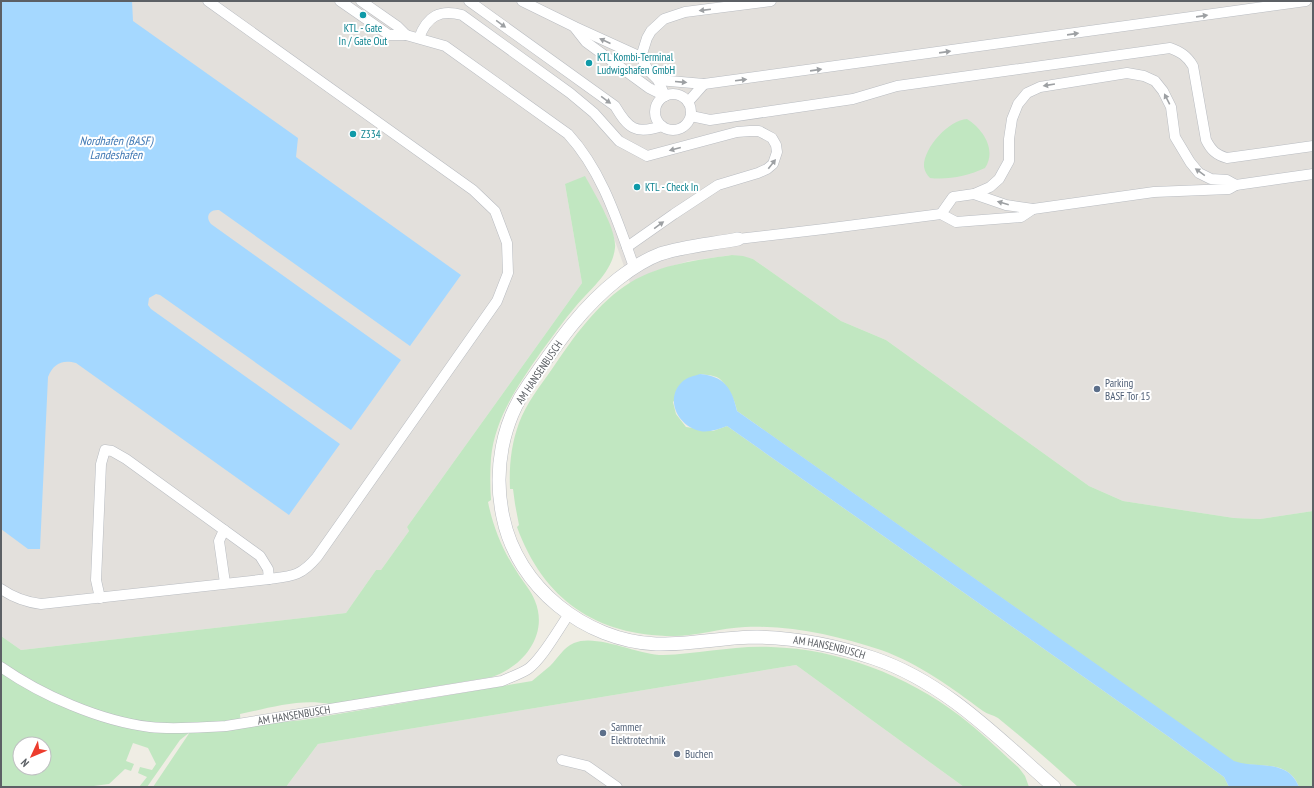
<svg xmlns="http://www.w3.org/2000/svg" width="1314" height="788" font-family="'PT Sans Narrow',sans-serif">
	<style>
		.industrial { fill: #e3e0dc }
		.green { fill: #c1e7c1; fill-rule: evenodd }
		.water { fill: #a5d8ff }
		.lines { fill: none; stroke-linecap: round; stroke-linejoin: round }
		.minor-casing { stroke: #b9bcc1; stroke-width: 11 }
		.tertiary-casing { stroke: #b9bcc1; stroke-width: 14 }
		.minor { stroke: #fff; stroke-width: 10 }
		.tertiary { stroke: #fff; stroke-width: 13 }
		.oneway { fill: #9da0a3 }
		.culture-dot { fill: #0f9aa8; stroke: #fff; stroke-width: 1.5 }
		.service-dot { fill: #5c6f8a; stroke: #fff; stroke-width: 1.5 }
		.labels { text-anchor: middle; stroke-width: 4; stroke-linejoin: round; paint-order: stroke }
		.culture-label { font-size: 11px; fill: #0d838f; stroke: #fff; text-anchor: start }
		.street-label { font-size: 11px; fill: #5c6065; stroke: #fff }
		.service-label { font-size: 11px; fill: #4e5e75; stroke: #fff; text-anchor: start }
		.water-label { font-size: 12px; font-style: italic; fill: #3f78b4; stroke: #fff }
	</style>
	<rect width="100%" height="100%" fill="#efede4"/>
	<!-- industrial -->
	<path class="industrial" d="M 1,1 L 1313,1 L 1313,511 L 1260,519 L 1234,518 L 1123,501 L 1089,486 L 886,340 L 841,321 L 753,259 L 732,255 L 689,261 L 655,271 L 630,283 L 605,213 L 565,184 L 582,283 L 407,527 L 409,531 L 381,570 L 376,570 L 346,613 L 21,650 L 1,636 Z
		M 796,665 L 964,787 L 286,787 L 318,744 Z"/>
	<!-- green -->
	<path class="green" d="M 967,119 C 983,129 997,150 985,168 C 968,176 948,180 930,178 C 927,175 925,172 924,167 C 923,148 949,120 967,119 Z
		M 585,176 C 594,193 617,229 615,248 C 612,273 591,288 576,306 C 564,320 553,336 541,352 C 519,384 495,417 491,458 C 490,472 490,486 491,500 L 488,502 C 493,527 503,551 517,572 C 523,582 531,590 535,601 C 549,635 523,667 492,677 L 330,704 C 300,698 269,708 240,714 L 241,726 L 303,720 L 532,681 C 538,676 544,671 550,666 C 558,658 563,648 574,643 C 596,633 638,655 663,655 C 699,654 735,645 771,647 C 839,649 906,675 960,716 C 981,732 1000,751 1019,768 L 1025,776 L 1029,787 L 964,787 L 796,665 L 318,744 L 286,787 L 153,787 L 190,732 L 180,740 L 147,787 L 139,787 L 147,777 L 138,773 L 140,767 L 152,770 L 156,764 L 148,748 L 133,743 L 126,761 L 134,764 L 131,771 L 125,769 L 109,784 L 86,787 L 1,787 L 1,636 L 21,650 L 346,613 L 376,570 L 381,570 L 409,531 L 407,527 L 582,283 L 565,184 ZM 20,744 L 44,744 L 44,768 L 20,768 Z
		M 732,255 L 743,256 L 753,259 L 841,321 L 886,340 L 1089,486 L 1123,501 L 1234,518 L 1260,519 L 1313,511 L 1313,787 L 1299,787 C 1288,758 1257,769 1234,762 L 737,411 C 735,400 729,388 721,380 C 716,375 707,375 700,374 L 673,402 L 676,414 L 686,427 L 713,431 L 727,426 L 1169,737 L 1224,777 L 1229,787 L 1078,787 C 1052,763 1025,740 998,718 C 993,715 987,714 983,711 C 952,688 918,663 881,650 C 838,636 792,625 745,627 C 721,628 697,636 673,636 C 596,636 543,599 517,527 L 519,525 L 515,504 L 513,489 L 510,489 C 509,466 511,445 519,423 C 526,404 540,386 552,369 C 573,338 598,302 631,282 C 661,264 698,260 732,255 Z"/>
	<!-- water -->
	<path class="water" d="M 1,1 L 132,1 L 133,21 L 298,138 L 296,157 L 461,275 L 410,346 L 219,210 C 209,209 205,217 211,224 L 401,360 L 351,430 L 160,295 L 156,294 L 149,298 L 148,305 L 151,309 L 340,444 L 289,515 L 76,363 C 62,359 53,364 48,377 L 40,549 L 28,549 L 1,529 Z
		M 700,374 C 724,376 732,388 737,411 L 1234,761 C 1257,769 1288,758 1299,787 L 1229,787 L 1224,777 L 1169,737 L 727,426 C 718,429 709,433 700,431 C 677,426 664,398 683,381 C 688,377 694,376 700,374 Z"/>
	<g class="lines">
		<!-- minor casing -->
		<g class="minor-casing">
			<g id="minor">
				<path d="M 340,1 L 389,35 L 406,35 L 445,46 L 568,134 C 602,171 617,220 634,267"/>
				<path d="M 361,1 L 397,26 L 406,35"/>
				<path d="M 469,1 L 615,106 C 628,128 635,135 662,126"/>
				<path d="M 522,1 L 575,27 L 641,57"/>
				<path d="M 575,28 L 586,42 L 649,88 L 665,96"/>
				<path d="M 419,38 C 427,16 440,9 462,15 L 570,93 L 594,113 L 619,141 L 647,156 L 737,132 L 750,131 L 759,131 L 772,138 L 776,145 L 777,152 L 773,164 L 767,169 L 758,173 L 718,185 L 674,214 L 627,247"/>
				<path d="M 658,80 L 704,84 L 1306,1"/>
				<circle cx="673" cy="112" r="18"/>
				<path d="M 665,96 L 658,80 L 648,70 L 641,57 L 647,38 L 651,31 L 664,19 L 685,12 L 771,1"/>
				<path d="M 688,102 L 704,84"/>
				<path d="M 691,116 L 710,120 L 853,99 L 897,86 L 1170,48 C 1181,52 1187,56 1193,66 L 1206,140 C 1211,150 1216,155 1227,158 L 1313,146"/>
				<path d="M 974,194 L 1006,205 L 1033,209 L 1154,192 L 1229,189 L 1236,185"/>
				<path d="M 941,214 L 953,197 L 974,194 L 990,187 L 999,179 L 1009,161 L 1009,139 L 1012,119 L 1018,104 L 1027,93 L 1040,87 L 1127,73 L 1144,76 L 1155,81 L 1163,91 L 1171,107 L 1175,137 L 1190,162 L 1199,173 L 1211,179 L 1227,180 L 1236,185 L 1313,174"/>
				<path d="M 738,239 L 824,229 L 941,214 L 956,222 L 1021,217 L 1033,209"/>
				<path d="M 224,530 L 219,541 L 225,583"/>
				<path d="M 1,589 C 14,598 25,602 41,604 L 269,579 C 293,576 301,576 317,557 L 497,301 L 508,273 L 507,243 L 495,211 L 473,190 L 208,1"/>
				<path d="M 100,598 L 96,580 L 101,464 L 105,450 L 112,451 L 126,459 L 260,556 L 268,569 L 269,579"/>
				<path id="s1" d="M 1,667 C 41,695 100,721 150,727 C 175,730 201,727 226,726 L 502,681 C 511,677 520,674 528,669 C 542,659 558,630 569,614"/>
				<path d="M 562,760 L 587,766 L 617,787"/>
			</g>
		</g>
		<!-- tertiary casing -->
		<g class="tertiary-casing">
			<g id="tertiary">
				<path id="s2" d="M 738,239 C 712,244 684,246 660,254 C 644,260 631,269 618,279 C 579,310 557,344 529,384 C 502,422 493,471 503,517 C 517,587 585,641 656,644 C 690,645 724,637 757,637 C 797,638 835,645 873,658 C 945,682 998,738 1054,787"/>
			</g>
		</g>
		<!-- minor -->
		<use href="#minor" class="minor"/>
		<!-- tertiary -->
		<use href="#tertiary" class="tertiary"/>
	</g>
	<!-- one-way arrows -->
	<defs><path id="oneway-solid" d="M-6-.8H1V-3.2L6.5 0L1 3.2V.8H-6Z"/></defs>
	<g class="oneway">
		<use href="#oneway-solid" transform="translate(705 10) rotate(173)"/>
		<use href="#oneway-solid" transform="translate(1202 16) rotate(-8)"/>
		<use href="#oneway-solid" transform="translate(501 24) rotate(36)"/>
		<use href="#oneway-solid" transform="translate(1073 34) rotate(-8)"/>
		<use href="#oneway-solid" transform="translate(605 41) rotate(-156)"/>
		<use href="#oneway-solid" transform="translate(945 52) rotate(-8)"/>
		<use href="#oneway-solid" transform="translate(816 70) rotate(-8)"/>
		<use href="#oneway-solid" transform="translate(741 80) rotate(-7)"/>
		<use href="#oneway-solid" transform="translate(681 82) rotate(5)"/>
		<use href="#oneway-solid" transform="translate(1049 85) rotate(171)"/>
		<use href="#oneway-solid" transform="translate(1167 99) rotate(-117)"/>
		<use href="#oneway-solid" transform="translate(606 100) rotate(36)"/>
		<use href="#oneway-solid" transform="translate(675 149) rotate(165)"/>
		<use href="#oneway-solid" transform="translate(772 164) rotate(-52)"/>
		<use href="#oneway-solid" transform="translate(1200 172) rotate(-144)"/>
		<use href="#oneway-solid" transform="translate(1003 203) rotate(-164)"/>
		<use href="#oneway-solid" transform="translate(659 225) rotate(-36)"/>
	</g>
	<!-- markers -->
	<g class="culture-dot">
		<circle cx="363" cy="15" r="4"/>
		<circle cx="589" cy="63" r="4"/>
		<circle cx="353" cy="134" r="4"/>
		<circle cx="637" cy="187" r="4"/>
	</g>
	<g class="service-dot">
		<circle cx="1097" cy="389" r="4"/>
		<circle cx="603" cy="733" r="4"/>
		<circle cx="677" cy="754" r="4"/>
	</g>
	<g class="labels">
		<!-- culture labels -->
		<g class="culture-label">
			<text x="363" y="32" text-anchor="middle">KTL - Gate<tspan x="363" dy="13">In / Gate Out</tspan></text>
			<text x="597" y="61">KTL Kombi-Terminal<tspan x="597" dy="13">Ludwigshafen GmbH</tspan></text>
			<text x="361" y="138">Z334</text>
			<text x="645" y="191">KTL - Check In</text>
		</g>
		<!-- street labels -->
		<g class="street-label">
			<text transform="translate(539 372) rotate(-56)" y="4">AM HANSENBUSCH</text>
			<text dy="4" stroke="none"><textPath href="#s2" startOffset="794">AM HANSENBUSCH</textPath></text>
			<text dy="4" stroke="none"><textPath href="#s1" startOffset="307">AM HANSENBUSCH</textPath></text>
		</g>
		<!-- service labels -->
		<g class="service-label">
			<text x="1105" y="387">Parking<tspan x="1105" dy="13">BASF Tor 15</tspan></text>
			<text x="611" y="731">Sammer<tspan x="611" dy="13">Elektrotechnik</tspan></text>
			<text x="685" y="758">Buchen</text>
		</g>
		<!-- water labels -->
		<g class="water-label">
			<text x="116" y="145">Nordhafen (BASF)<tspan x="116" dy="14">Landeshafen</tspan></text>
		</g>
	</g>
	<!-- border -->
	<rect width="1314" height="788" fill="none" stroke="#5c6065" stroke-width="4"/>
	<!-- north arrow -->
	<g transform="translate(32 756) rotate(226)"><circle r="19" fill="#ffffff" stroke="#bebfc1"/>
	<path d="M0-3L7 15L0 10L-7 15Z" fill="#ec3c2d"/>
	<text y="-6" font-size="11" font-weight="bold" text-anchor="middle" fill="#5c6065">N</text>
	</g>
</svg>
